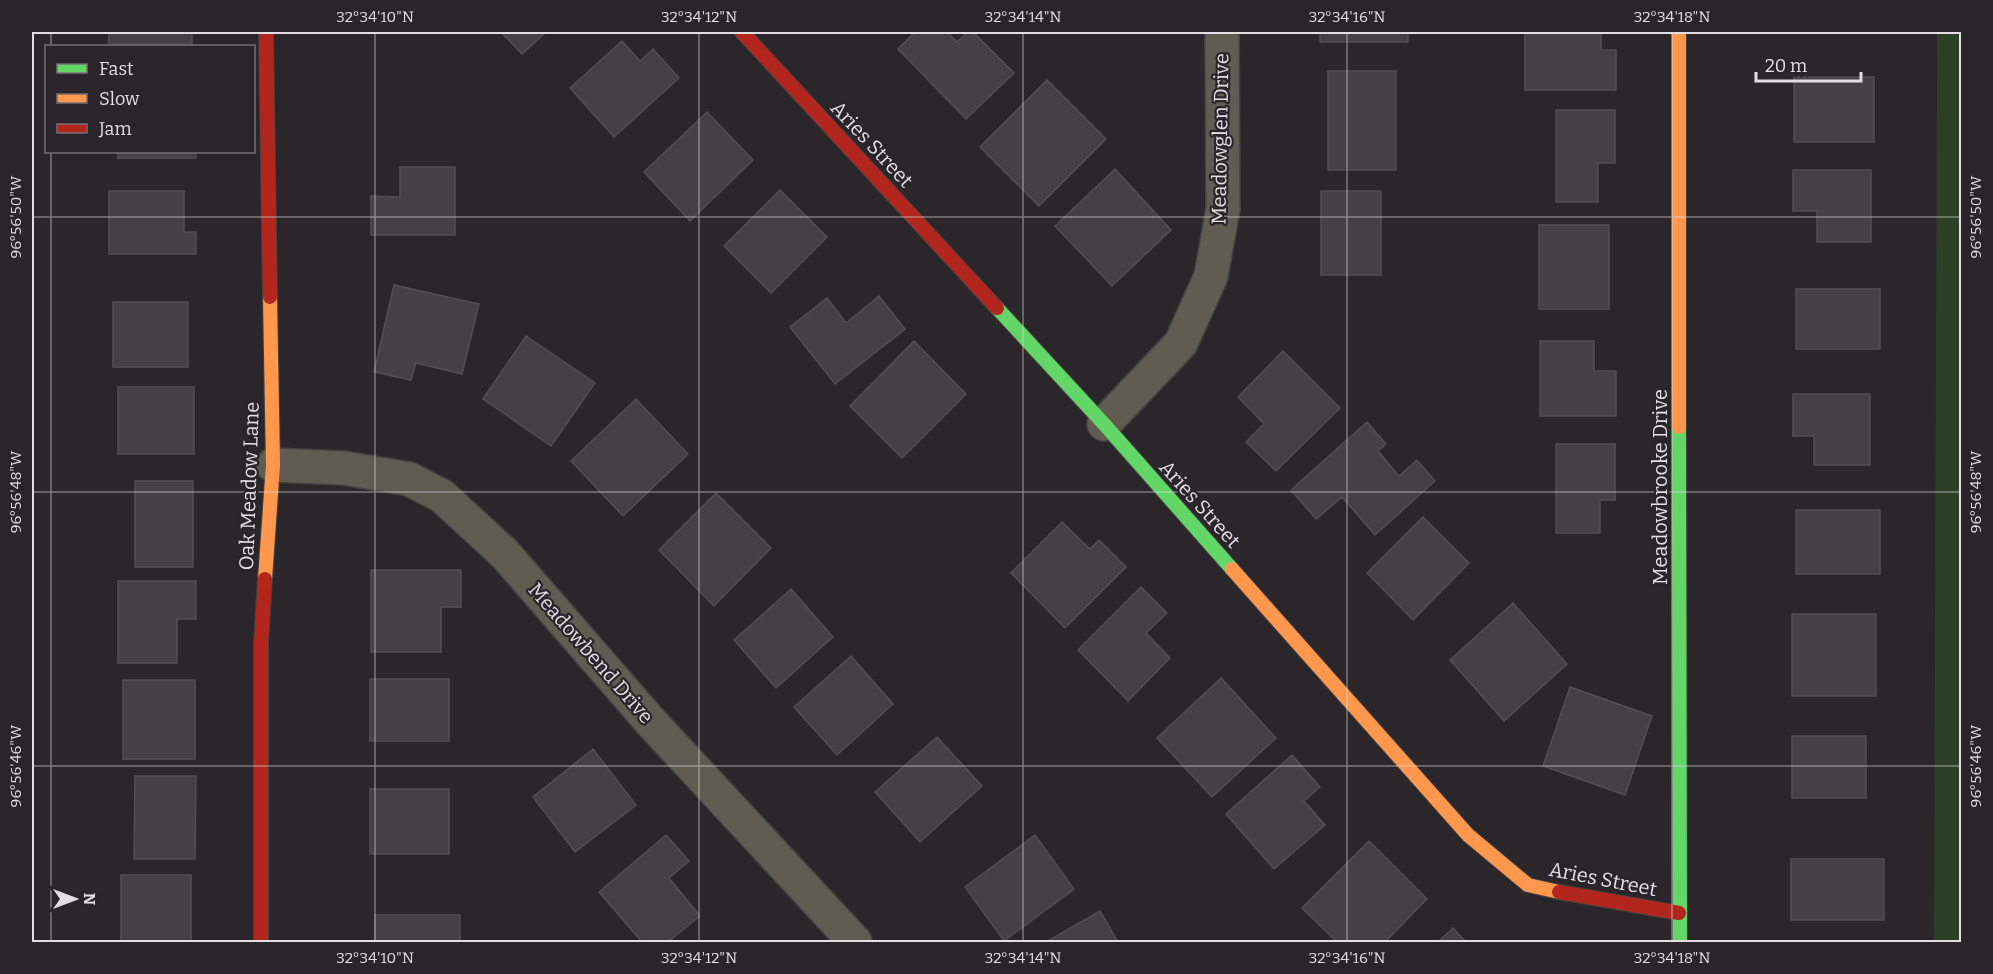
<svg xmlns="http://www.w3.org/2000/svg" width="1993" height="974" font-family="Bitter,serif">
	<style>
		.green { fill: #2d3f27 }
		.building { fill: #444044; stroke: #524e52; stroke-width: 1.5 }
		.lines { fill: none; stroke-linecap: round; stroke-linejoin: round }
		.street-casing { stroke: #434143; stroke-width: 36 }
		.fast-casing { stroke: #434143; stroke-width: 16 }
		.slow-casing { stroke: #434143; stroke-width: 16 }
		.jam-casing { stroke: #434143; stroke-width: 16 }
		.street { stroke: #605c52; stroke-width: 33 }
		.fast { stroke: #63d668; stroke-width: 14 }
		.slow { stroke: #ff974d; stroke-width: 14 }
		.jam { stroke: #b3261e; stroke-width: 14 }
		.ticks { fill: none; stroke: #e2dee2; stroke-width: 1.5; stroke-opacity: 0.45 }
		.labels { text-anchor: middle; stroke-width: 4.5; stroke-linejoin: round; paint-order: stroke }
		.street-label { font-size: 20px; fill: #e2dee2; stroke: #2b252b }
		.neatline { fill: none; stroke: #e2dee2; stroke-width: 2 }
		.ticks-label { font-size: 15px; text-anchor: middle; fill: #e2dee2 }
	</style>
	<rect width="100%" height="100%" fill="#2a262a"/>
	<!-- green -->
	<path class="green" d="M 1937,32 L 1962,32 L 1961,942 L 1934,942 Z"/>
	<!-- building -->
	<path class="building" d="M 109,32 L 192,32 L 192,46 L 109,46 Z
		M 501,32 L 546,32 L 522,54 Z
		M 915,32 L 947,32 L 957,42 L 968,32 L 973,32 L 1014,73 L 966,119 L 898,49 Z
		M 1320,32 L 1408,32 L 1408,42 L 1320,42 Z
		M 1525,32 L 1601,32 L 1601,50 L 1616,50 L 1616,90 L 1525,90 Z
		M 622,41 L 640,61 L 653,49 L 679,78 L 614,137 L 570,88 Z
		M 1328,71 L 1396,71 L 1396,170 L 1328,170 Z
		M 1794,77 L 1874,77 L 1874,142 L 1794,142 Z
		M 1047,80 L 1106,139 L 1039,206 L 980,147 Z
		M 1556,110 L 1615,110 L 1615,163 L 1598,163 L 1598,202 L 1556,202 Z
		M 707,112 L 753,160 L 690,221 L 644,172 Z
		M 118,152 L 196,152 L 196,158 L 118,158 Z
		M 400,167 L 455,167 L 455,235 L 371,235 L 371,196 L 400,197 Z
		M 1115,169 L 1171,230 L 1112,286 L 1055,226 Z
		M 1793,170 L 1871,170 L 1871,242 L 1817,242 L 1817,211 L 1793,211 Z
		M 780,190 L 827,237 L 771,293 L 724,246 Z
		M 109,191 L 184,191 L 184,232 L 196,232 L 196,254 L 109,254 Z
		M 1321,191 L 1381,191 L 1381,275 L 1321,275 Z
		M 1539,225 L 1609,225 L 1609,309 L 1539,309 Z
		M 394,285 L 479,304 L 462,374 L 416,363 L 411,380 L 374,372 Z
		M 1796,289 L 1880,289 L 1880,349 L 1796,349 Z
		M 879,296 L 905,329 L 835,384 L 790,327 L 827,298 L 846,323 Z
		M 113,302 L 188,302 L 188,367 L 113,367 Z
		M 526,336 L 595,383 L 551,446 L 483,399 Z
		M 914,341 L 966,394 L 902,458 L 850,406 Z
		M 1540,341 L 1594,341 L 1594,371 L 1616,371 L 1616,416 L 1540,416 Z
		M 1283,351 L 1340,408 L 1276,471 L 1246,442 L 1264,424 L 1238,397 Z
		M 118,387 L 194,387 L 194,454 L 118,454 Z
		M 1793,394 L 1870,394 L 1870,465 L 1814,465 L 1814,436 L 1793,436 Z
		M 636,399 L 688,454 L 623,516 L 571,461 Z
		M 1367,422 L 1386,444 L 1378,451 L 1399,476 L 1417,460 L 1435,481 L 1375,535 L 1342,497 L 1316,519 L 1291,490 Z
		M 1556,444 L 1615,444 L 1615,500 L 1600,500 L 1600,533 L 1556,533 Z
		M 135,481 L 193,481 L 193,567 L 135,567 Z
		M 716,493 L 771,548 L 714,606 L 659,550 Z
		M 1796,510 L 1880,510 L 1880,574 L 1796,574 Z
		M 1423,517 L 1469,563 L 1413,620 L 1367,573 Z
		M 1062,522 L 1090,549 L 1099,540 L 1126,567 L 1065,628 L 1011,573 Z
		M 371,570 L 461,570 L 461,607 L 441,607 L 441,652 L 371,652 Z
		M 118,581 L 196,581 L 196,619 L 177,619 L 177,663 L 118,663 Z
		M 1141,587 L 1167,613 L 1146,633 L 1170,658 L 1128,701 L 1078,650 Z
		M 791,589 L 833,637 L 776,688 L 734,640 Z
		M 1513,603 L 1567,664 L 1504,721 L 1450,660 Z
		M 1792,614 L 1876,614 L 1876,696 L 1792,696 Z
		M 851,656 L 893,704 L 837,755 L 794,707 Z
		M 1221,678 L 1276,738 L 1212,797 L 1157,738 Z
		M 370,679 L 449,679 L 449,741 L 370,741 Z
		M 123,680 L 195,680 L 195,759 L 123,759 Z
		M 1570,687 L 1652,716 L 1625,795 L 1543,766 Z
		M 1792,736 L 1866,736 L 1866,798 L 1792,798 Z
		M 937,737 L 982,786 L 920,842 L 875,792 Z
		M 593,749 L 636,805 L 575,852 L 533,797 Z
		M 1292,755 L 1320,787 L 1304,801 L 1325,825 L 1274,869 L 1226,814 Z
		M 135,776 L 196,776 L 195,859 L 134,859 Z
		M 370,789 L 449,789 L 449,854 L 370,854 Z
		M 666,835 L 689,861 L 669,878 L 700,916 L 668,942 L 642,942 L 599,892 Z
		M 1035,835 L 1074,889 L 1004,941 L 965,887 Z
		M 1369,841 L 1427,899 L 1385,942 L 1337,942 L 1302,908 Z
		M 1791,859 L 1884,859 L 1884,920 L 1791,920 Z
		M 121,875 L 191,875 L 191,942 L 121,942 Z
		M 1100,911 L 1118,942 L 1046,942 Z
		M 375,915 L 460,915 L 460,942 L 375,942 Z
		M 1453,928 L 1466,942 L 1438,942 Z"/>
	<g class="lines">
		<!-- street casing -->
		<g class="street-casing">
			<path id="street" d="M 1104,424 L 1181,343 L 1211,276 L 1223,209 L 1222,32
				M 273,465 L 344,468 L 409,479 L 442,496 L 505,554 L 650,721 L 855,942"/>
		</g>
		<!-- fast casing -->
		<g class="fast-casing">
			<path id="fast" d="M 997,308 L 1104,424 L 1232,569
				M 1679,427 L 1680,942"/>
		</g>
		<!-- slow casing -->
		<g class="slow-casing">
			<path id="slow" d="M 1679,32 L 1679,427
				M 1232,569 L 1468,835 L 1528,885 L 1559,892
				M 265,579 L 273,465 L 270,297"/>
		</g>
		<!-- jam casing -->
		<g class="jam-casing">
			<path id="jam" d="M 266,32 L 270,297
				M 742,32 L 997,308
				M 1559,892 L 1679,913
				M 261,942 L 261,643 L 265,579"/>
		</g>
		<!-- street -->
		<use href="#street" class="street"/>
		<!-- fast -->
		<use href="#fast" class="fast"/>
		<!-- slow -->
		<use href="#slow" class="slow"/>
		<!-- jam -->
		<use href="#jam" class="jam"/>
	</g>
	<!-- ticks -->
	<path class="ticks" d="M 51,32 L 51,46M 375,32 L 375,942M 699,32 L 699,942M 1023,32 L 1023,942M 1347,32 L 1347,942M 1672,32 L 1672,942M 51,152 L 51,942M 32,217 L 1962,217M 32,492 L 1962,492M 32,766 L 1962,766"/>
	<g class="labels">
		<!-- street labels -->
		<g class="street-label">
			<text transform="translate(1220 139) rotate(-89)" y="7">Meadowglen Drive</text>
			<text transform="translate(872 144) rotate(47)" y="7">Aries Street</text>
			<text transform="translate(249 486) rotate(-88)" y="7">Oak Meadow Lane</text>
			<text transform="translate(1660 487) rotate(-90)" y="7">Meadowbrooke Drive</text>
			<text transform="translate(1200 504) rotate(48)" y="7">Aries Street</text>
			<text transform="translate(591 653) rotate(49)" y="7">Meadowbend Drive</text>
			<text transform="translate(1603 879) rotate(11)" y="7">Aries Street</text>
		</g>
	</g>
	<!-- border -->
	<rect width="1993" height="974" fill="none" stroke="#2b252b" stroke-width="66"/>
	<!-- legend -->
	<rect x="45" y="45" width="210" height="108" fill="#2b252b" stroke="#746f74" stroke-width="1.5"/>
	<rect x="57" y="64" width="30" height="9" fill="#63d668" stroke="#746f74" stroke-width="1.5"/>
	<text x="99" y="75" font-size="18" fill="#e2dee2">Fast</text>
	<rect x="57" y="94" width="30" height="9" fill="#ff974d" stroke="#746f74" stroke-width="1.5"/>
	<text x="99" y="105" font-size="18" fill="#e2dee2">Slow</text>
	<rect x="57" y="124" width="30" height="9" fill="#b3261e" stroke="#746f74" stroke-width="1.5"/>
	<text x="99" y="135" font-size="18" fill="#e2dee2">Jam</text>
	<!-- north arrow -->
	<g transform="translate(75 899) rotate(90)" stroke="#2b252b" stroke-width="4.5" paint-order="stroke">
	<path d="M0-4.5L10 22L0 15L-10 22Z" fill="#e2dee2"/>
	<text y="-9" font-size="16" font-weight="bold" text-anchor="middle" fill="#e2dee2">N</text>
	</g>
	<!-- scale -->
	<path d="M1756 72v9h105v-9" fill="none" stroke="#e2dee2" stroke-width="3"/>
	<text x="1765" y="72" font-size="18" fill="#e2dee2" stroke="#2b252b" stroke-width="4.5" paint-order="stroke">20 m</text>
	<rect x="33" y="33" width="1927" height="908" class="neatline"/>
	<g class="ticks-label">
		<text x="375" y="22">32°34'10"N</text>
		<text x="699" y="22">32°34'12"N</text>
		<text x="1023" y="22">32°34'14"N</text>
		<text x="1347" y="22">32°34'16"N</text>
		<text x="1672" y="22">32°34'18"N</text>
		<text transform="translate(1976 217) rotate(-90)" y="5">96°56'50"W</text>
		<text transform="translate(16 217) rotate(-90)" y="5">96°56'50"W</text>
		<text transform="translate(1976 492) rotate(-90)" y="5">96°56'48"W</text>
		<text transform="translate(16 492) rotate(-90)" y="5">96°56'48"W</text>
		<text transform="translate(1976 766) rotate(-90)" y="5">96°56'46"W</text>
		<text transform="translate(16 766) rotate(-90)" y="5">96°56'46"W</text>
		<text x="375" y="963">32°34'10"N</text>
		<text x="699" y="963">32°34'12"N</text>
		<text x="1023" y="963">32°34'14"N</text>
		<text x="1347" y="963">32°34'16"N</text>
		<text x="1672" y="963">32°34'18"N</text>
	</g>
</svg>
